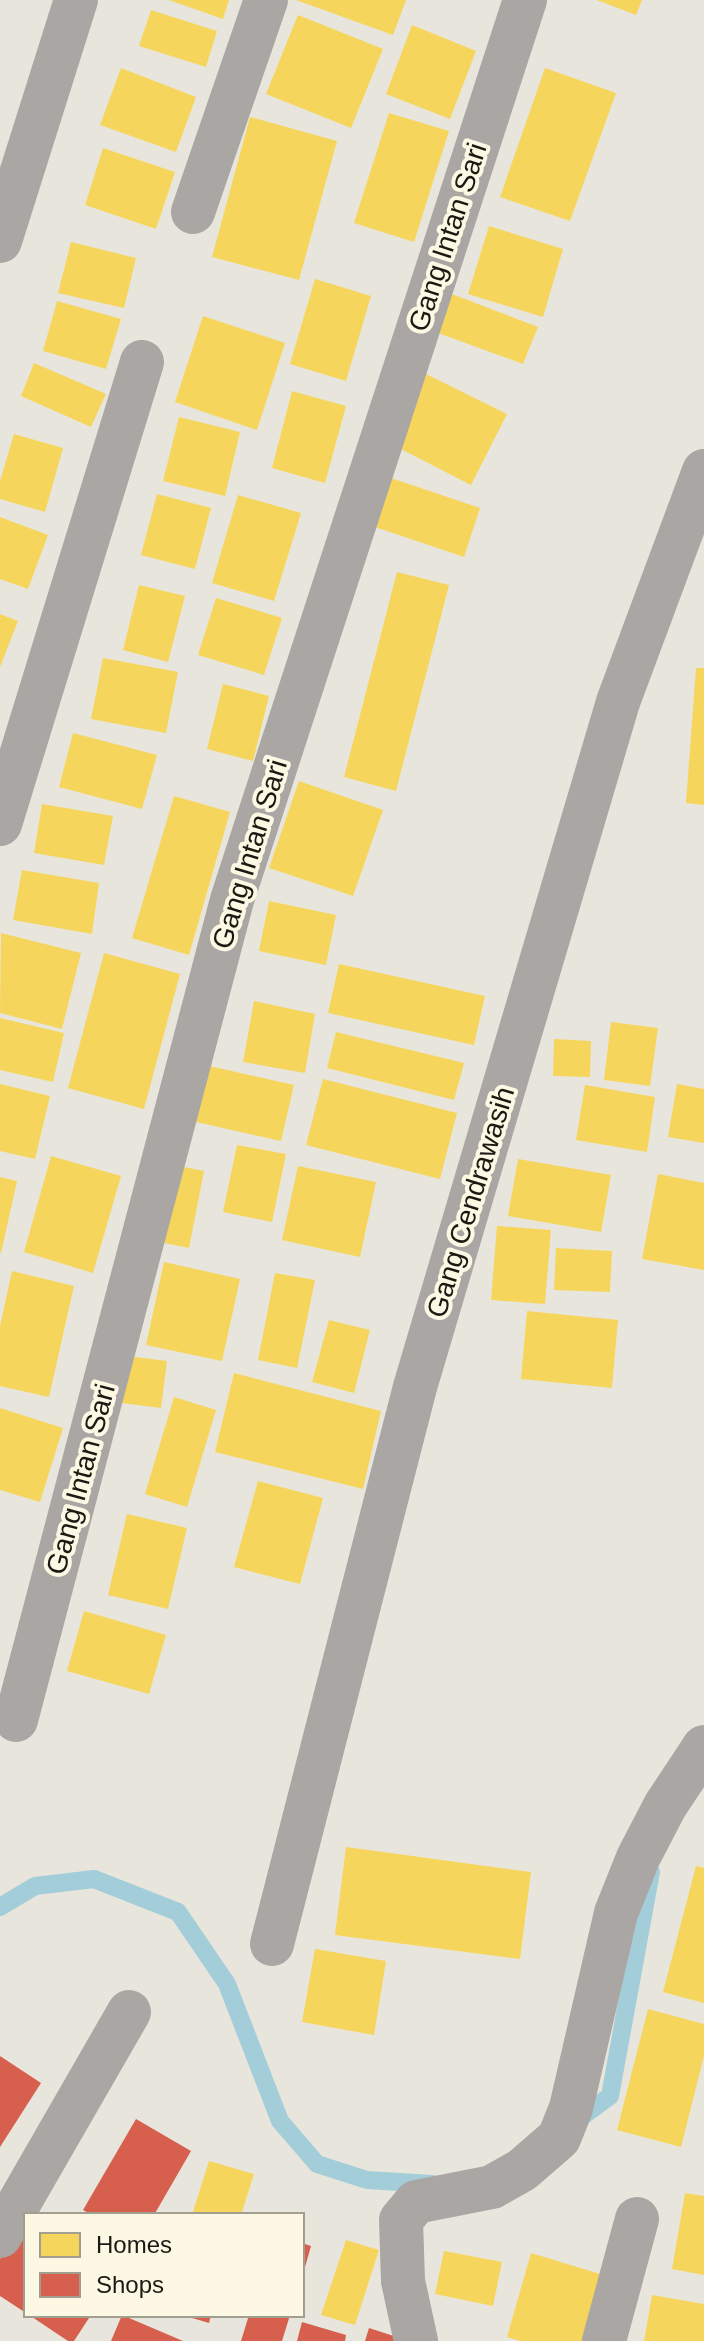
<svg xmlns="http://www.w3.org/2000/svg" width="704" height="2341" font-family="Arial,sans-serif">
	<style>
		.homes { fill: #f6d55c }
		.shops { fill: #d6604d }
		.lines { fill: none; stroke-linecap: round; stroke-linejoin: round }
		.stream { stroke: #a3cdd8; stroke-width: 18 }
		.minor { stroke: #a9a6a3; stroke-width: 44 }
		.labels { text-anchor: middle; stroke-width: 8; stroke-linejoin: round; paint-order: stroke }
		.street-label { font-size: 28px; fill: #1a1912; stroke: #fcf8e4 }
	</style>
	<rect width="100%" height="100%" fill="#e8e6dc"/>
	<!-- homes -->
	<path class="homes" d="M 169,0 L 229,0 L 223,19 Z
		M 296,0 L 406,0 L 393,35 Z
		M 597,0 L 642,0 L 636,15 Z
		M 151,10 L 217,31 L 206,67 L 139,46 Z
		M 298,15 L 383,49 L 351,128 L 266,94 Z
		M 412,25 L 476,51 L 450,119 L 386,94 Z
		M 121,68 L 196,97 L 176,152 L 100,125 Z
		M 545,68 L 616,93 L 570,221 L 500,197 Z
		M 389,113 L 449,131 L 414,242 L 354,223 Z
		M 250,117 L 337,141 L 299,280 L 212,257 Z
		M 103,148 L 175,172 L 156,229 L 85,205 Z
		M 489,226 L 563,249 L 543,317 L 468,294 Z
		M 71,242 L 136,258 L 124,308 L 58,293 Z
		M 315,279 L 371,296 L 346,381 L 290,364 Z
		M 452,294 L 538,327 L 523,364 L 438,333 Z
		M 57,301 L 121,319 L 106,369 L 43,351 Z
		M 203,316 L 285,343 L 257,430 L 175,402 Z
		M 34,363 L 106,394 L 91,427 L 21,396 Z
		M 426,374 L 507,414 L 471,485 L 391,444 Z
		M 292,391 L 346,406 L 325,483 L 272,468 Z
		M 179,417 L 240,432 L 225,496 L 163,481 Z
		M 14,434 L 63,448 L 45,512 L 0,499 L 0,481 Z
		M 388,477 L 480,508 L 464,557 L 372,526 Z
		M 157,494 L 211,508 L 195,569 L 141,555 Z
		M 238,495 L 301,513 L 274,601 L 212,583 Z
		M 0,517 L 48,535 L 28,589 L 0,579 Z
		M 397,572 L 449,585 L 396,791 L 344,777 Z
		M 139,585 L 185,596 L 168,662 L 123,650 Z
		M 216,598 L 282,618 L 264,675 L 198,655 Z
		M 0,614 L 18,621 L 0,667 Z
		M 103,658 L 178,672 L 166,733 L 91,719 Z
		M 696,668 L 704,668 L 704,805 L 686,803 Z
		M 223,684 L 269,696 L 253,761 L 207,749 Z
		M 73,733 L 157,755 L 142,809 L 59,787 Z
		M 299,781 L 383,810 L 353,896 L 269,868 Z
		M 174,796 L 230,812 L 189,955 L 132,938 Z
		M 42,804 L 113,816 L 104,865 L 34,853 Z
		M 22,870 L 99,883 L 92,934 L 13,920 Z
		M 269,901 L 336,915 L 326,965 L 259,951 Z
		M 1,933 L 81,953 L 62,1029 L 0,1013 Z
		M 104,953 L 180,974 L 144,1109 L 68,1088 Z
		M 339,964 L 485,996 L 474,1045 L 328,1013 Z
		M 254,1001 L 315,1014 L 305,1073 L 243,1062 Z
		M 0,1018 L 64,1033 L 53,1082 L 0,1070 Z
		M 611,1022 L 658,1028 L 650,1086 L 604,1080 Z
		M 336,1032 L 464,1063 L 454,1100 L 327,1068 Z
		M 554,1039 L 591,1041 L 590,1077 L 553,1076 Z
		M 196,1063 L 294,1085 L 281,1141 L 183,1119 Z
		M 323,1079 L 457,1113 L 440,1179 L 306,1145 Z
		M 0,1084 L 50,1096 L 35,1159 L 0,1151 Z
		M 677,1084 L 704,1089 L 704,1143 L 668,1137 Z
		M 585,1085 L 655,1097 L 647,1152 L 576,1140 Z
		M 237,1145 L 286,1154 L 272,1222 L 223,1212 Z
		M 51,1156 L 121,1176 L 93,1273 L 24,1252 Z
		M 518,1159 L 611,1175 L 601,1232 L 508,1216 Z
		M 164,1163 L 204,1171 L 189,1248 L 149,1240 Z
		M 298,1166 L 376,1182 L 360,1257 L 282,1240 Z
		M 658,1174 L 704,1183 L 704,1270 L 642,1259 Z
		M 0,1177 L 17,1181 L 1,1253 L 0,1253 Z
		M 497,1226 L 551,1230 L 545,1304 L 491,1300 Z
		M 556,1248 L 612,1251 L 610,1292 L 554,1290 Z
		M 164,1262 L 240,1279 L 222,1361 L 146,1345 Z
		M 12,1271 L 74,1286 L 49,1397 L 0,1386 L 0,1326 Z
		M 275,1273 L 315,1280 L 297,1368 L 258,1360 Z
		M 527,1311 L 618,1320 L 612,1388 L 521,1379 Z
		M 329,1320 L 370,1330 L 354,1393 L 312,1382 Z
		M 119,1355 L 167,1361 L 161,1408 L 113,1402 Z
		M 234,1373 L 381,1411 L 363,1489 L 215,1452 Z
		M 174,1397 L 216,1410 L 187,1507 L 145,1494 Z
		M 0,1408 L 63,1428 L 40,1502 L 0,1490 Z
		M 258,1481 L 323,1498 L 300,1584 L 234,1567 Z
		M 127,1514 L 187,1528 L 168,1609 L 108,1595 Z
		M 84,1611 L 166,1635 L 149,1694 L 67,1671 Z
		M 346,1847 L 531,1872 L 520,1959 L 335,1935 Z
		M 696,1866 L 704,1868 L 704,2003 L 663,1992 Z
		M 315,1949 L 386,1961 L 374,2035 L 302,2022 Z
		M 648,2009 L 704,2024 L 704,2056 L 681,2147 L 617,2130 Z
		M 209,2161 L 254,2174 L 241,2215 L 192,2215 Z
		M 685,2193 L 704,2196 L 704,2275 L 672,2269 Z
		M 346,2240 L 379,2250 L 355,2325 L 321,2315 Z
		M 444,2251 L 502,2262 L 493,2306 L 435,2294 Z
		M 531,2253 L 607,2276 L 588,2341 L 520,2341 L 507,2337 Z
		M 652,2295 L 704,2304 L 704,2341 L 644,2341 Z"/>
	<!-- shops -->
	<path class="shops" d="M 0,2056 L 41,2083 L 0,2147 Z
		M 136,2119 L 191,2151 L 154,2215 L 92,2215 L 83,2210 Z
		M 26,2220 L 26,2313 L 0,2296 L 0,2259 Z
		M 302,2243 L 311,2246 L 303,2274 L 302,2274 Z
		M 29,2315 L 91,2315 L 74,2341 L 68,2341 Z
		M 122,2315 L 183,2341 L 111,2341 Z
		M 182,2315 L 211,2315 L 209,2323 Z
		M 249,2315 L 290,2315 L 282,2341 L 241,2341 Z
		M 302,2322 L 346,2335 L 345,2341 L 297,2341 Z
		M 369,2328 L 406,2340 L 406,2341 L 365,2341 Z"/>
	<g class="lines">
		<!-- stream -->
		<path class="stream" d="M 0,1907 L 35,1886 L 94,1879 L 178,1912 L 227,1984 L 280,2121 L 317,2164 L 367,2180 L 432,2184
			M 576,2121 L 610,2096 L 651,1872"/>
		<!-- minor -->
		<path class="minor" d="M 193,212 L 266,0
			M 0,241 L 76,0
			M 0,824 L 142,362
			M 16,1720 L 232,900 L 525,0
			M 272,1944 L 415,1387 L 618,702 L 704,471
			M 0,2236 L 129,2012
			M 416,2341 L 403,2281 L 401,2220 L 416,2202 L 492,2187 L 522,2170 L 559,2138 L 571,2108 L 616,1913 L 638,1858 L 665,1806 L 704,1747
			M 604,2341 L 637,2219"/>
	</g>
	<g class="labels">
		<!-- street labels -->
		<g class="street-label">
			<text transform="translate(447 237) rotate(-72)" y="10">Gang Intan Sari</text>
			<text transform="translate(249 854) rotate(-73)" y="10">Gang Intan Sari</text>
			<text transform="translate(470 1202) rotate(-73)" y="10">Gang Cendrawasih</text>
			<text transform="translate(80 1479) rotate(-75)" y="10">Gang Intan Sari</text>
		</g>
	</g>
	<!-- legend -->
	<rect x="24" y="2213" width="280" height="104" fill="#fcf8e4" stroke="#a29f90" stroke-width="2"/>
	<rect x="40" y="2233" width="40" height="24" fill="#f6d55c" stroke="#a29f90" stroke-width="2"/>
	<text x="96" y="2253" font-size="24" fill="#1a1912">Homes</text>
	<rect x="40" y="2273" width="40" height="24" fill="#d6604d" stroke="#a29f90" stroke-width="2"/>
	<text x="96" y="2293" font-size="24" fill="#1a1912">Shops</text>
</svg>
